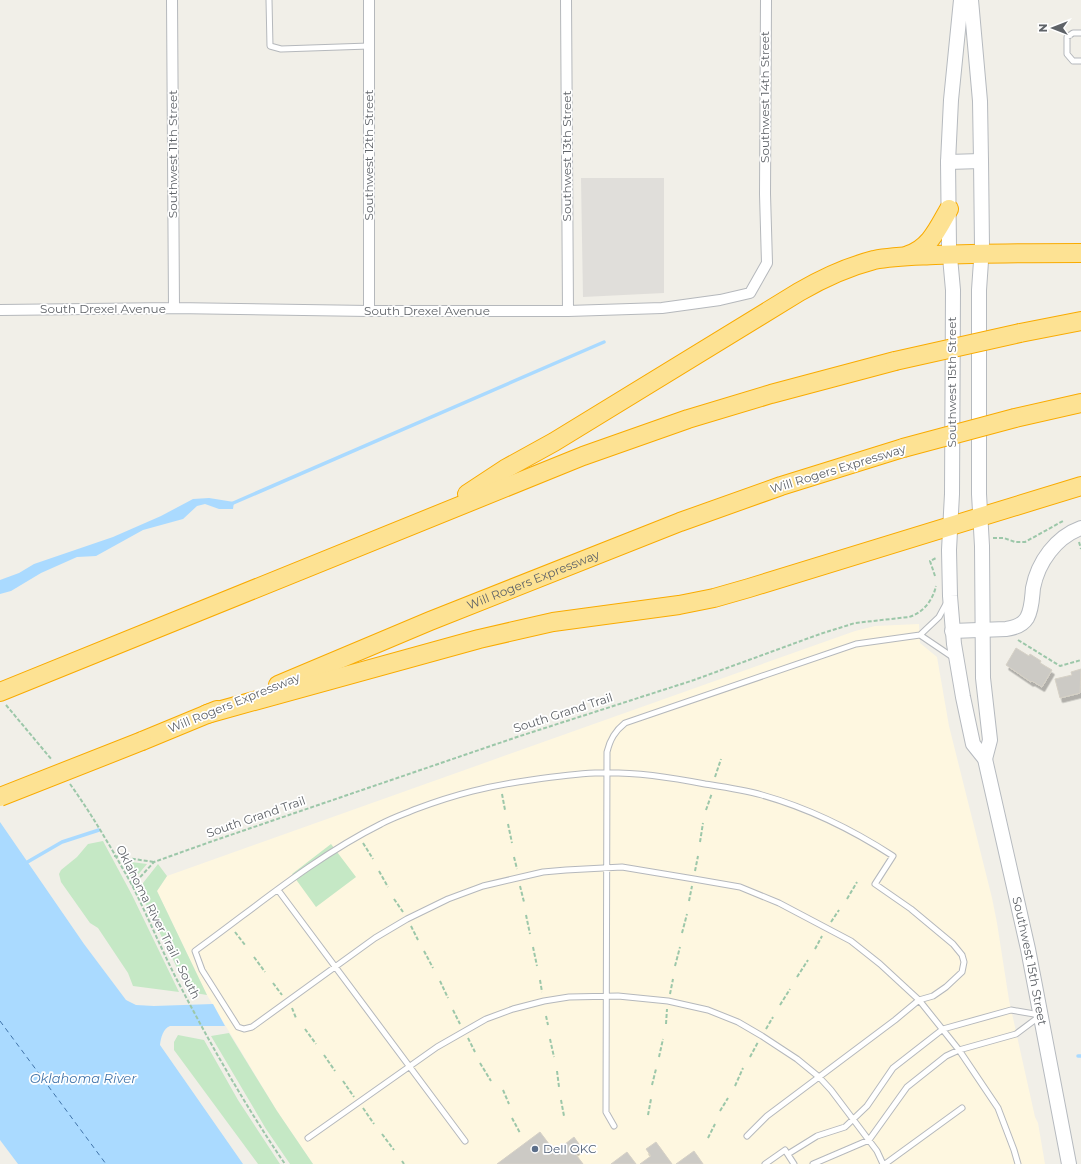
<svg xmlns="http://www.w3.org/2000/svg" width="1081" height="1164" font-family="Montserrat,sans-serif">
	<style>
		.commercial { fill: #fef7e0 }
		.industrial { fill: #e0deda }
		.green { fill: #c5e8c5 }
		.water { fill: #aadaff }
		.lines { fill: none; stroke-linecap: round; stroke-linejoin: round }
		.stream { stroke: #aadaff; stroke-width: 3.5 }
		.ferry { stroke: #4174aa; stroke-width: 1; stroke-dasharray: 5 4; stroke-linecap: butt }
		.building { fill: #cccac5; stroke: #d6d1c6; filter: url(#shadow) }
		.lane-casing { stroke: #b5b8bc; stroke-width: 7 }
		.street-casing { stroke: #b5b8bc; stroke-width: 12 }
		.secondary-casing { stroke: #b6babf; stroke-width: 16 }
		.highway-casing { stroke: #f9ab00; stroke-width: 20 }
		.path { stroke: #9cc7a9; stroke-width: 2; stroke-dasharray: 4 2; stroke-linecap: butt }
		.lane { stroke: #fff; stroke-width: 5 }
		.street { stroke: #fff; stroke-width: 10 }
		.secondary { stroke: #fff; stroke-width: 14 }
		.highway { stroke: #fde293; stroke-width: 18 }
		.highway-bridge-casing { stroke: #f9ab00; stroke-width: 20; stroke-linecap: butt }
		.highway-bridge { stroke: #fde293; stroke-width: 18 }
		.service-dot { fill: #5c6f8a; stroke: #fff; stroke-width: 1.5 }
		.labels { text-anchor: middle; stroke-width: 3.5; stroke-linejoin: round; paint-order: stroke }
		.street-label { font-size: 12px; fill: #5f6368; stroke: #fff }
		.service-label { font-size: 12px; fill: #4e5e75; stroke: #fff; text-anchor: start }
		.water-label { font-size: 13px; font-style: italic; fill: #4174aa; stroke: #fff }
	</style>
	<defs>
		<filter id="shadow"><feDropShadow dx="2.5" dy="4.5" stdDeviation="0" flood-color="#0004"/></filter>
	</defs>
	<rect width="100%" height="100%" fill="#f1efe8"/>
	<!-- commercial -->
	<path class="commercial" d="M 919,624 L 920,643 L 937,657 L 949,726 L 992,898 L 997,923 L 1009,1000 L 1035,1117 L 1038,1123 L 1045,1164 L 313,1164 L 277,1111 L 207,995 L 157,891 L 167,876 L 855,631 L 875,626 Z"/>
	<!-- industrial -->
	<path class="industrial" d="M 581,178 L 664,178 L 664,293 L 583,297 Z"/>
	<!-- green -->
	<path class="green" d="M 103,841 L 132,895 L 179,992 L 133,986 L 128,973 L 98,928 L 90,923 L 61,882 L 59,874 L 61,870 L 77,857 L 88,844 Z
		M 331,844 L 356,877 L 316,907 L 292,874 Z
		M 123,861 L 147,864 L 136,877 L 132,879 L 122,863 Z
		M 158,864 L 167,876 L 157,891 L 207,995 L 189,992 L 144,901 L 141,892 L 143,883 Z
		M 229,1033 L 277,1111 L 313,1164 L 290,1164 L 266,1129 L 211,1036 Z
		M 178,1035 L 204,1040 L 238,1100 L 280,1164 L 258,1164 L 174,1050 L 174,1042 Z"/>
	<!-- water -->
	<path class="water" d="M 209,498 L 234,502 L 233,509 L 219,509 L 205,504 L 197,506 L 183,519 L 143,530 L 96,556 L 77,557 L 41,573 L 11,591 L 0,594 L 0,580 L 19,573 L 34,564 L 113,537 L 161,516 L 193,499 Z
		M 0,822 L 84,944 L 126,1000 L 136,1005 L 154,1006 L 213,1004 L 225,1026 L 170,1026 C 163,1029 161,1037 160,1045 L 243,1164 L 18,1164 L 0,1140 Z"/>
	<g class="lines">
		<!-- stream -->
		<path class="stream" d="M 231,504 L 604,342
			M 24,864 L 62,842 L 99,830
			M 1078,1056 L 1081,1056"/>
		<!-- ferry -->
		<path class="ferry" d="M 0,1021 L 106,1164"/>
	</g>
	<!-- building -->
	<path class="building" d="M 1016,648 L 1029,656 L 1030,654 L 1041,661 L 1040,663 L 1052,670 L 1042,687 L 1032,681 L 1031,682 L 1006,665 Z
		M 1081,669 L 1080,693 L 1060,698 L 1055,679 L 1072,675 L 1071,672 Z
		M 540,1132 L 555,1152 L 574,1137 L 581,1147 L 574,1152 L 583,1164 L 497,1164 Z
		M 656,1142 L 672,1164 L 640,1164 L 651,1156 L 646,1149 Z
		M 694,1151 L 703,1164 L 676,1164 Z
		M 627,1152 L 636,1164 L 611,1164 Z"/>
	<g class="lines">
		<!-- lane casing -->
		<g class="lane-casing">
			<path id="lane" d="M 269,0 L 270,46 L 281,49 L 369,46
				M 1081,33 L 1073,33 L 1067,37 L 1067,54 L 1073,61 L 1081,61
				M 946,604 L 939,617 L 920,635 L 954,658
				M 278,890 L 465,1141
				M 614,1126 L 606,1112 L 607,752 C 610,739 615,731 625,723 L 856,644 L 920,635
				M 747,1136 L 767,1116 L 895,1020 L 919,1000 L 933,996 L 946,987 L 962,972 L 964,962 L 962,955 L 953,944 L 911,909 L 875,884 L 893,856 C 853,830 808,808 762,795 C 744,790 724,787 705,784 C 670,777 632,771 595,773 C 574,774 552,777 531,780 C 488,786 456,794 416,809 C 404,814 392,818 381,824 C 313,858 256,907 195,951 L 202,970 L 238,1027 L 244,1029 L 252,1027 L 375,938 L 407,919 L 448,899 L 483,886 L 543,872 L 566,870 L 622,867 L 694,879 L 740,887 L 779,903 L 851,941 L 880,964 L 919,1000 L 959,1050 L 998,1108 L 1014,1150 L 1018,1164
				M 308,1138 L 437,1047 L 486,1019 L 513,1009 L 544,1001 L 569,997 L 618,996 L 668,1001 L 708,1010 L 738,1022 L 762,1036 L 797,1059 L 819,1077 L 831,1090 L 877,1151 L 883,1164
				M 788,1154 L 817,1136 L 845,1127 L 867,1106 L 893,1068 L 943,1029 L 1011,1010 L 1040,1015
				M 765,1164 L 785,1150 L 794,1164
				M 813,1164 L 869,1140 L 907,1087 L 946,1056 L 959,1050 L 1016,1034 L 1040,1016
				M 885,1164 L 962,1108"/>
		</g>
		<!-- street casing -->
		<g class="street-casing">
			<path id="street" d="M 172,0 L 174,308
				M 369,0 L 369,311
				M 566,0 L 568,311
				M 0,310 L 174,308 L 369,311 L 568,311 L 662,308 L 720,300 L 750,293 L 767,263 L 765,194 L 766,0"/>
		</g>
		<!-- secondary casing -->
		<g class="secondary-casing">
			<g id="secondary">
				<path id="s1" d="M 961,0 L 951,100 L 948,162 L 949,246 L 953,290 L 952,494 L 949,550 L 950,596 L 954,644 L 963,697 L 973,744 L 985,759 L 1028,949 L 1069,1164"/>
				<path d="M 971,0 L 980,101 L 981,161 L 982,247 L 979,290 L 979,494 L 982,546 L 983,678 L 990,740 L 985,759"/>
				<path d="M 948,162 L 981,161"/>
				<path d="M 952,631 L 1006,629 C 1014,628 1022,626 1027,618 C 1032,609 1032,598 1033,588 C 1038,562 1056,537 1081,528"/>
			</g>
		</g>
		<!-- highway casing -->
		<g class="highway-casing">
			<g id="highway">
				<path d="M 908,255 C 930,248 938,228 949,209"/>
				<path d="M 1020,333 L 1081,321"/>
				<path d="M 1015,418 L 1081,403"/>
				<path d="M 467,494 L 505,469 L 554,442 L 799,292 C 823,278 847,267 874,260 C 894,256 915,256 935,255 C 984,253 1032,253 1081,253"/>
				<path id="s2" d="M 278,685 L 430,621 L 680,522 L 781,486 L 903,448"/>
				<path d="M 0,692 L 583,456 L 688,419 L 771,394 L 895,361"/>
				<path d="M 207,714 L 479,639 L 553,622 L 679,605 L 714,598 L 749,588 L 1081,486"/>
				<path d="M 142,741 L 217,710"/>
			</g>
		</g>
		<!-- path -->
		<path class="path" d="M 993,538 L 1004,538 L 1015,542 L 1025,542 L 1063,521
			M 1079,542 L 1081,549
			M 935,576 L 930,561 L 936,558
			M 1018,640 L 1060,666 L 1081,660
			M 6,705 L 52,760
			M 715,777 L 721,759
			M 70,784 C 93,816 113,851 132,885 C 147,915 160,946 175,976 C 208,1040 244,1104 285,1164
			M 502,794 L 505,810
			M 706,810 L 712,793
			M 508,824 L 512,843
			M 700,842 L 703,823
			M 363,843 L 373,859
			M 114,856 L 154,862
			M 514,857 L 517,869
			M 379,871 L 388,887
			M 695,871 L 698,856
			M 132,886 L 154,862 L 210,842 L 517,737 L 694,680 L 820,634 L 855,623 L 909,617 C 923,613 933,600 936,586
			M 520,886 L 524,902
			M 394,899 L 403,912
			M 847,899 L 857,882
			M 689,901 L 692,886
			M 526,915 L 530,934
			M 831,922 L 839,910
			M 411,926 L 418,940
			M 235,932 L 245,945
			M 682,933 L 687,914
			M 533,947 L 537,966
			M 815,949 L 822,936
			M 424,951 L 433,968
			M 254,957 L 265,972
			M 675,966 L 680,947
			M 797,977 L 808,960
			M 540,980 L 542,992
			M 440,981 L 448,998
			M 273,983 L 282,995
			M 670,994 L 673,979
			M 780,1005 L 790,989
			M 292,1008 L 296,1018
			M 453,1010 L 460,1024
			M 546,1016 L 548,1025
			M 666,1024 L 667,1009
			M 305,1029 L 316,1044
			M 766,1029 L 773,1017
			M 468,1038 L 475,1052
			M 550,1039 L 554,1057
			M 324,1055 L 335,1071
			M 659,1057 L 663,1039
			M 750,1057 L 758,1042
			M 480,1063 L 491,1081
			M 557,1071 L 559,1087
			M 343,1081 L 354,1097
			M 652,1085 L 656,1069
			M 735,1086 L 743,1068
			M 503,1090 L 509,1104
			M 561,1100 L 564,1116
			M 363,1108 L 374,1124
			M 720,1111 L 728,1098
			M 648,1115 L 651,1099
			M 512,1118 L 520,1133
			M 382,1134 L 394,1150
			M 708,1138 L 715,1124
			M 402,1161 L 404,1164"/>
		<!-- lane -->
		<use href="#lane" class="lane"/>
		<!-- street -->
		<use href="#street" class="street"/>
		<!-- secondary -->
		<use href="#secondary" class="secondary"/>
		<!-- highway -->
		<use href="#highway" class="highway"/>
		<!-- highway-bridge casing -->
		<g class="highway-bridge-casing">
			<path id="highway-bridge" d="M 895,361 L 1020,333
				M 903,448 L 1015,418
				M 0,797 L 142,741"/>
		</g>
		<!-- highway-bridge -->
		<use href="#highway-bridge" class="highway-bridge"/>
	</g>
	<!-- markers -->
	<circle class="service-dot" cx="535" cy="1149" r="4"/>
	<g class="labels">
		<!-- street labels -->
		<g class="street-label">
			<text transform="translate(765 97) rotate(-90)" y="4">Southwest 14th Street</text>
			<text transform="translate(173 154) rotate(-90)" y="4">Southwest 11th Street</text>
			<text transform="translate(369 155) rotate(-90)" y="4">Southwest 12th Street</text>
			<text transform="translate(567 156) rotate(-90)" y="4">Southwest 13th Street</text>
			<text x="103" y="313">South Drexel Avenue</text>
			<text x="427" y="315">South Drexel Avenue</text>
			<text transform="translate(952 382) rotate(-90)" y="4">Southwest 15th Street</text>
			<text transform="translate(838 469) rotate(-17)" y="4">Will Rogers Expressway</text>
			<text dy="4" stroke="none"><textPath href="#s2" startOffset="276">Will Rogers Expressway</textPath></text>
			<text transform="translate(234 703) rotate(-22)" y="4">Will Rogers Expressway</text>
			<text transform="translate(563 713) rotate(-18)" y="4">South Grand Trail</text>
			<text transform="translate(256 817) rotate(-19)" y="4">South Grand Trail</text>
			<text transform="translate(158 922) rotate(63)" y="4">Oklahoma River Trail - South</text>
			<text dy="4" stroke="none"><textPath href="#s1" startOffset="973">Southwest 15th Street</textPath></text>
		</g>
		<!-- service labels -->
		<g class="service-label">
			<text x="543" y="1153">Dell OKC</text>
		</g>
		<!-- water labels -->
		<g class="water-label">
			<text x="83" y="1083">Oklahoma River</text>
		</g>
	</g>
	<!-- north arrow -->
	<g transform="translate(1053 28) rotate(270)" stroke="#ffffff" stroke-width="3" paint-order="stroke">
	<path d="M0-3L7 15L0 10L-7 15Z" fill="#5f6368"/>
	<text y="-6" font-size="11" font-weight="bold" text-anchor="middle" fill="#5f6368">N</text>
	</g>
</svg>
